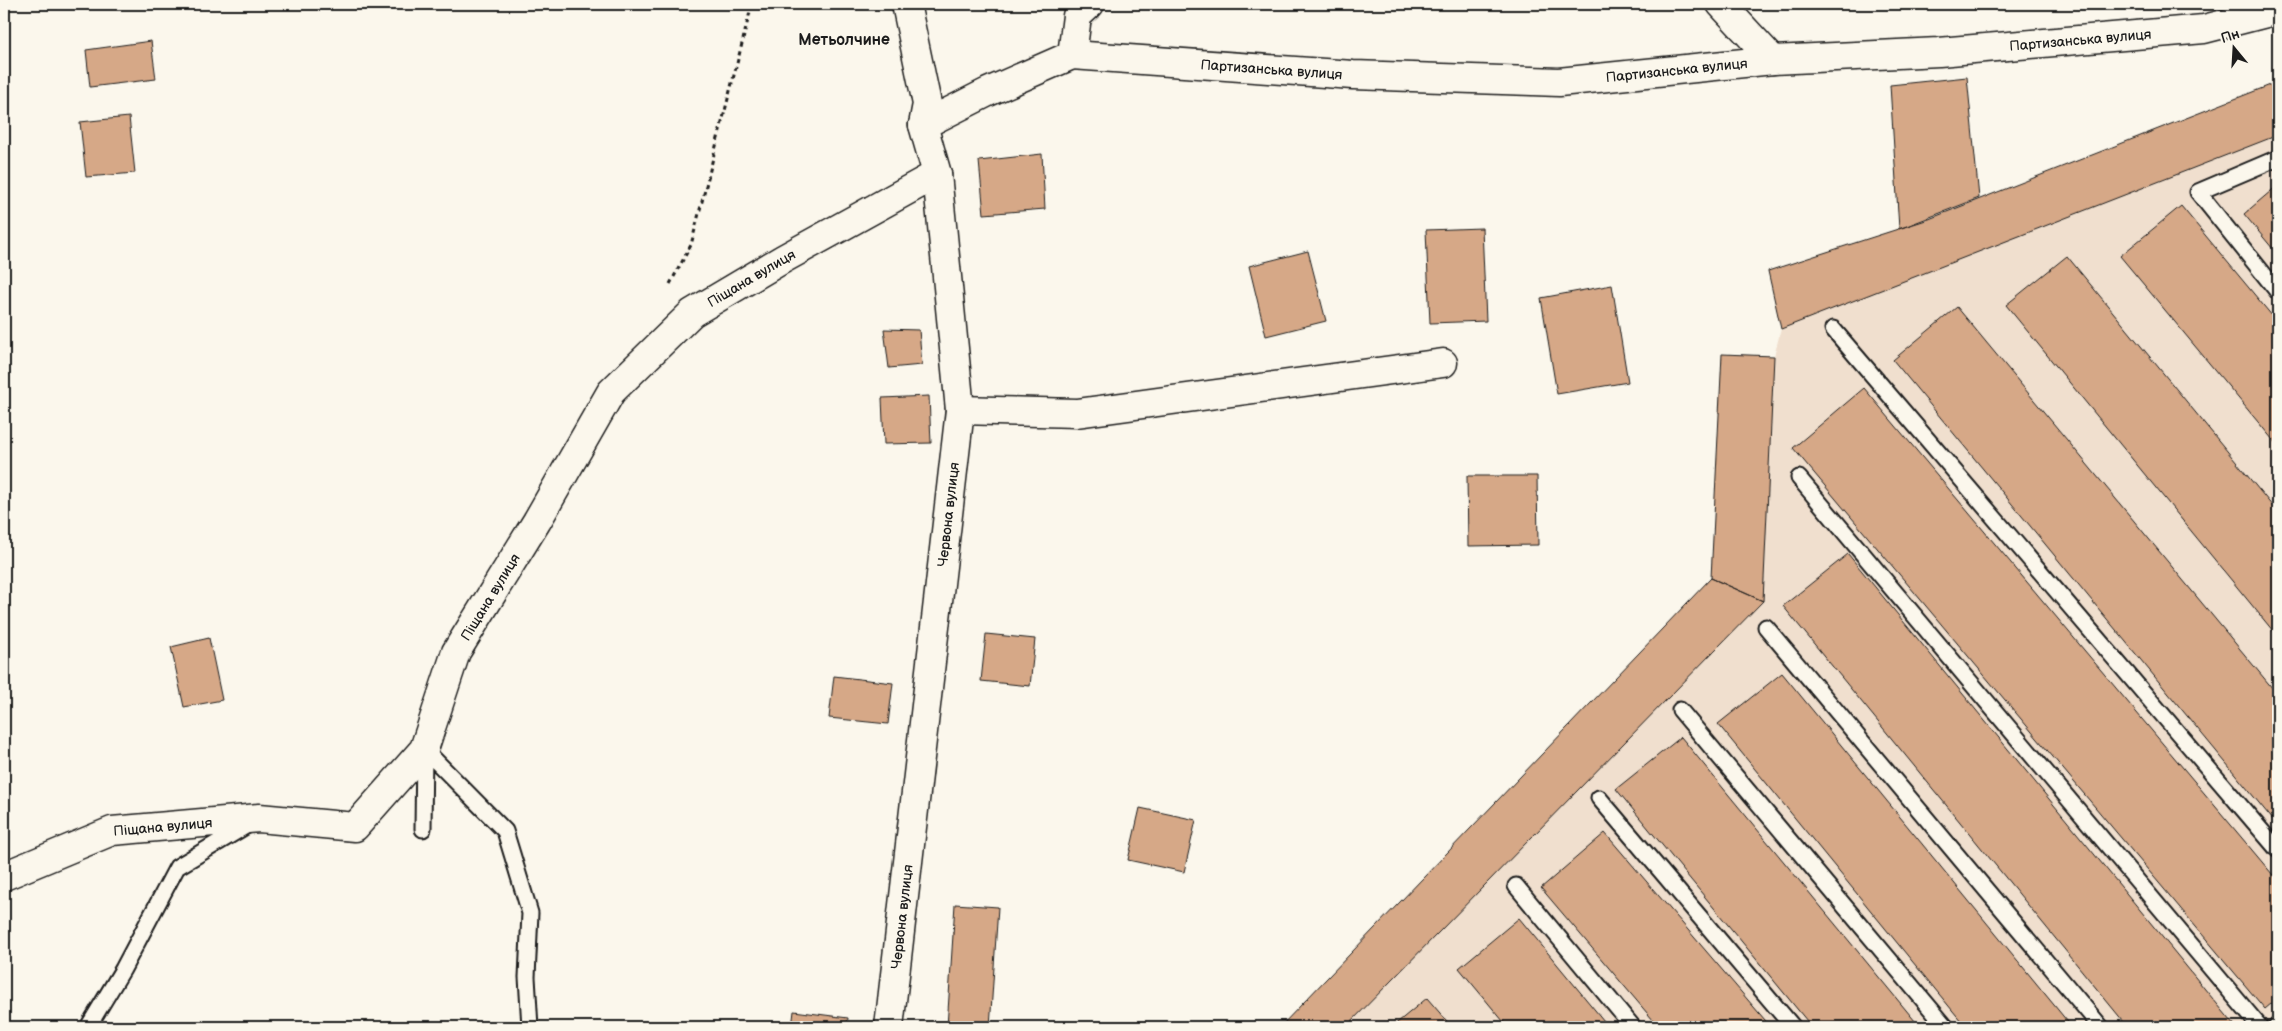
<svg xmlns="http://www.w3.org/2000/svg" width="2282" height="1031" font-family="'Balsamiq Sans',sans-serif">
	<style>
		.built { fill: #f0dfce }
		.building { fill: #d6a887; stroke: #1c1c1c }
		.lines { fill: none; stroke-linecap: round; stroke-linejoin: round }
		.lane-casing { stroke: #1c1c1c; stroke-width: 19 }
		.street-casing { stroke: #1c1c1c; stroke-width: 31 }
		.path { stroke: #1c1c1c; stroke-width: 3; stroke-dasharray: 4 4; stroke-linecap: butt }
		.lane { stroke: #fbf7ec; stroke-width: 15 }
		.street { stroke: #fbf7ec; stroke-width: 28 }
		.labels { text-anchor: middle; stroke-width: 4.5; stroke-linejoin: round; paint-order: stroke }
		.street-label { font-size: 14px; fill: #1c1c1c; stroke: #fbf7ec }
		.quarter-label { font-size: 16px; font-weight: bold; fill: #1c1c1c; stroke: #fbf7ec }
	</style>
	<rect width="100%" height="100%" fill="#fbf7ec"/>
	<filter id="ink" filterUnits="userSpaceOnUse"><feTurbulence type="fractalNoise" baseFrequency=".02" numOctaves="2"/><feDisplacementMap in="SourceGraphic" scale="10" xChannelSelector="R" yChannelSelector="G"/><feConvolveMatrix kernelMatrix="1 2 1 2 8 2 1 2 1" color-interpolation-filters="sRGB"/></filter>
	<g filter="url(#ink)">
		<!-- built -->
		<path class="built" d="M 2278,82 L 2278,1027 L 1280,1027 L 1711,578 L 1722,354 L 1774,356 L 1781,329 L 1768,271 L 1929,219 Z"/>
		<!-- building -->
		<path class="building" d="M 151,41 L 156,79 L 90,87 L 86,50 Z
			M 1967,77 L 1979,198 L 1899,229 L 1890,85 Z
			M 2278,82 L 2278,135 L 1781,329 L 1768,271 L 1929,219 Z
			M 129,117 L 135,173 L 86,177 L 80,122 Z
			M 1042,154 L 1045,209 L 984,214 L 979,161 Z
			M 2278,185 L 2278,255 L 2244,214 Z
			M 2181,206 L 2278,323 L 2278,446 L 2120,256 Z
			M 1482,228 L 1486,321 L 1430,323 L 1426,230 Z
			M 1308,251 L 1326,321 L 1266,336 L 1249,266 Z
			M 2067,256 L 2278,513 L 2278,637 L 2006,305 Z
			M 1612,285 L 1628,382 L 1557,394 L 1541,298 Z
			M 1957,307 L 2278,695 L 2278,826 L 1893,360 Z
			M 884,329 L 919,330 L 922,365 L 889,368 Z
			M 1722,354 L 1774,356 L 1763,601 L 1711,578 Z
			M 1864,388 L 2278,881 L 2278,998 L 2265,1009 L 1793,448 Z
			M 929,396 L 931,443 L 884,444 L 882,398 Z
			M 1467,476 L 1537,476 L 1538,545 L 1468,546 Z
			M 1848,554 L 2236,1027 L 2128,1027 L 1783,606 Z
			M 1711,578 L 1763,601 L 1346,1027 L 1280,1027 Z
			M 986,634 L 1035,639 L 1030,686 L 981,681 Z
			M 209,638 L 222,700 L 184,707 L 171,647 Z
			M 1782,673 L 2072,1027 L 1966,1027 L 1718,724 Z
			M 834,676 L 893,683 L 888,724 L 829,718 Z
			M 1681,737 L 1920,1027 L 1812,1027 L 1616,789 Z
			M 1140,808 L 1196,820 L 1184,872 L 1128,860 Z
			M 1605,833 L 1771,1027 L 1659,1027 L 1541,888 Z
			M 955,904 L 998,907 L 990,1027 L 947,1027 Z
			M 1519,918 L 1609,1027 L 1508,1027 L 1459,968 Z
			M 1427,998 L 1452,1027 L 1392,1027 Z
			M 794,1011 L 848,1018 L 847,1027 L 792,1027 Z"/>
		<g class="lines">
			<!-- lane casing -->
			<g class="lane-casing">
				<path id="lane" d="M 2278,158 L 2198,192 L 2278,292
					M 1833,329 L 2278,850
					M 1799,478 L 2260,1027
					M 1766,627 L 2101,1027
					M 1680,710 L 1946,1027
					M 1599,798 L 1793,1027
					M 423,829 L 424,749 L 505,831 L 530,913 L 527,977 L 530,1027
					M 1516,886 L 1633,1027
					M 88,1027 L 123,969 L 177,867 L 249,824
					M 2276,1027 L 2278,1025"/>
			</g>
			<!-- street casing -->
			<g class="street-casing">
				<g id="street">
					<path d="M 1721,4 L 1773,60"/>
					<path id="s1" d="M 1072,55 L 1353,75 L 1559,82 L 1773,60 L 1939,52 L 2204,29 L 2278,10"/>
					<path d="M 923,125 L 988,92 L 1072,55 L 1077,16 L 1090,4"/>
					<path d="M 960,410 L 1077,413 L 1443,363"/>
					<path id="s2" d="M 4,876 L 112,831 L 259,818 L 355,827 L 424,749 L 456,652 L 537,521 L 611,392 L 692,313 L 783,259 L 937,174"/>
					<path id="s3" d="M 889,1027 L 960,410 L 937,174 L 923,125 L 927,104 L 906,4"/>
				</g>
			</g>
			<!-- path -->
			<path class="path" d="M 670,284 L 691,245 L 752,4"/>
			<!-- lane -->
			<use href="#lane" class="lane"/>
			<!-- street -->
			<use href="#street" class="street"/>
		</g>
	</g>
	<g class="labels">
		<!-- street labels -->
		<g class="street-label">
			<text dy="5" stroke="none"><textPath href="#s1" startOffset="1011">Партизанська вулиця</textPath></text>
			<text dy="5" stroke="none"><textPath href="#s1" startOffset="200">Партизанська вулиця</textPath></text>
			<text dy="5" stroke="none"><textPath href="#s1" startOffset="606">Партизанська вулиця</textPath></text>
			<text dy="5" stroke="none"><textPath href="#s2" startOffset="1052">Піщана вулиця</textPath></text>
			<text dy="5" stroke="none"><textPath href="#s3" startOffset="516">Червона вулиця</textPath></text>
			<text dy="5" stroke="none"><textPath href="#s2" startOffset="632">Піщана вулиця</textPath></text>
			<text dy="5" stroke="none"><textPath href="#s2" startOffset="168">Піщана вулиця</textPath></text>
			<text dy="5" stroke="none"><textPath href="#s3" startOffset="111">Червона вулиця</textPath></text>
		</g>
		<!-- quarter labels -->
		<g class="quarter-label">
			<text x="844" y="45">Метьолчине</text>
		</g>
	</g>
	<!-- margin -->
	<rect width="2282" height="1031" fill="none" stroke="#fbf7ec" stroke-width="20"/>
	<rect x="10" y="10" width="2262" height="1011" fill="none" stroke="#1c1c1c" stroke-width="2" filter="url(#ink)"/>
	<!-- north arrow -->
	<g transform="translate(2234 48) rotate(342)" stroke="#fbf7ec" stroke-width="4" paint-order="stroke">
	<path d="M0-4L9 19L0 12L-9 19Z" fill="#1c1c1c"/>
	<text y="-8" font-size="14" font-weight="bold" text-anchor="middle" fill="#1c1c1c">Пн</text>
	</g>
</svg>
